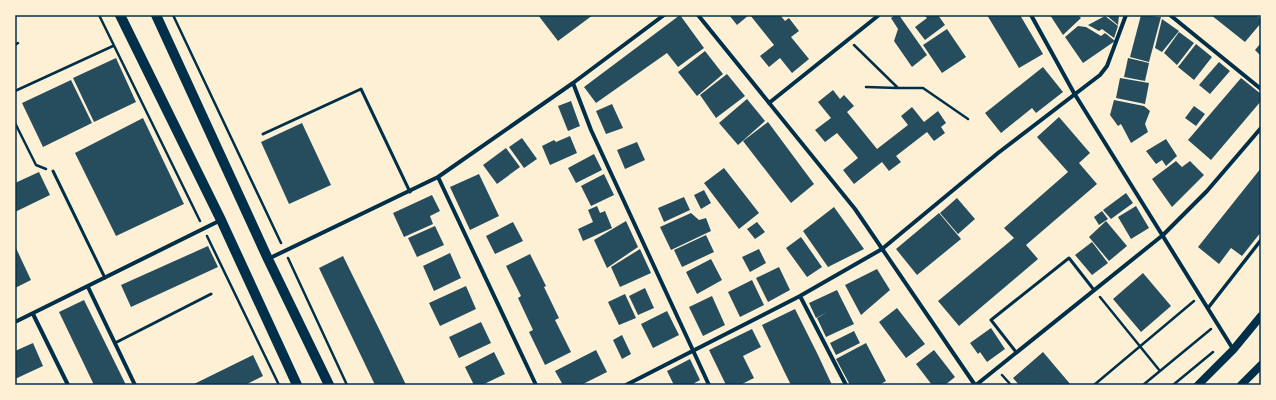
<svg xmlns="http://www.w3.org/2000/svg" width="1276" height="400" font-family="Arial,sans-serif">
	<style>
		.building { fill: #264d5e }
		.lines { fill: none; stroke-linecap: round; stroke-linejoin: round }
		.path { stroke: #003049; stroke-width: 2.5 }
		.service { stroke: #003049; stroke-width: 3 }
		.pedestrian { stroke: #003049; stroke-width: 3.5 }
		.minor { stroke: #003049; stroke-width: 4 }
		.secondary { stroke: #003049; stroke-width: 8 }
		.primary { stroke: #003049; stroke-width: 10 }
		.neatline { fill: none; stroke: #003049; stroke-width: 1.5 }
	</style>
	<rect width="100%" height="100%" fill="#fdf0d5"/>
	<!-- building -->
	<path class="building" d="M 538,15 L 593,15 L 558,41 Z
		M 680,15 L 704,48 L 678,67 L 667,53 L 596,103 L 584,87 Z
		M 729,15 L 749,15 L 737,25 Z
		M 750,15 L 780,15 L 785,21 L 789,18 L 799,31 L 791,37 L 809,59 L 792,73 L 780,58 L 769,67 L 760,56 L 774,45 Z
		M 895,15 L 899,15 L 927,55 L 912,67 L 894,41 L 898,29 L 891,18 Z
		M 924,15 L 938,15 L 945,25 L 925,40 L 915,27 L 927,18 Z
		M 987,15 L 1020,15 L 1043,54 L 1019,68 Z
		M 1050,15 L 1078,15 L 1081,18 L 1063,35 Z
		M 1106,15 L 1119,15 L 1118,25 Z
		M 1141,15 L 1161,17 L 1149,62 L 1130,57 Z
		M 1211,15 L 1256,15 L 1261,19 L 1261,23 L 1245,42 Z
		M 1105,16 L 1118,26 L 1114,38 L 1102,29 L 1099,31 L 1088,25 Z
		M 1162,19 L 1179,31 L 1162,52 L 1155,48 Z
		M 1078,26 L 1086,27 L 1101,36 L 1105,33 L 1115,41 L 1083,63 L 1065,37 Z
		M 947,29 L 966,57 L 942,73 L 923,45 Z
		M 1179,32 L 1194,43 L 1177,65 L 1164,53 Z
		M 1261,43 L 1261,56 L 1255,50 Z
		M 1196,44 L 1212,57 L 1194,80 L 1178,67 Z
		M 705,51 L 723,74 L 697,96 L 678,72 Z
		M 116,58 L 136,102 L 94,122 L 73,78 Z
		M 1128,58 L 1149,63 L 1145,81 L 1124,77 Z
		M 1219,62 L 1230,71 L 1210,94 L 1199,85 Z
		M 1043,67 L 1063,92 L 1036,113 L 1032,108 L 1001,133 L 985,113 Z
		M 727,74 L 745,96 L 716,118 L 700,95 Z
		M 1120,78 L 1149,83 L 1145,104 L 1116,98 Z
		M 1241,78 L 1261,94 L 1261,101 L 1211,160 L 1188,140 Z
		M 71,80 L 92,123 L 43,147 L 22,103 Z
		M 833,90 L 840,99 L 844,95 L 854,106 L 847,112 L 877,149 L 908,125 L 901,116 L 912,107 L 924,122 L 938,111 L 946,123 L 941,127 L 945,133 L 934,141 L 927,132 L 896,156 L 901,162 L 889,171 L 882,162 L 854,184 L 843,170 L 858,158 L 837,133 L 825,142 L 815,130 L 831,118 L 818,102 Z
		M 747,99 L 765,121 L 738,145 L 719,123 Z
		M 1114,100 L 1144,106 L 1150,111 L 1145,124 L 1148,132 L 1131,143 L 1121,124 L 1118,126 L 1110,115 Z
		M 571,101 L 580,126 L 568,131 L 558,106 Z
		M 612,104 L 623,128 L 606,134 L 596,111 Z
		M 1194,106 L 1205,114 L 1196,126 L 1185,118 Z
		M 1059,117 L 1090,153 L 1079,163 L 1097,184 L 1026,245 L 1038,259 L 959,326 L 938,301 L 1014,238 L 1004,228 L 1068,172 L 1037,137 Z
		M 143,118 L 184,204 L 116,236 L 75,153 Z
		M 768,122 L 814,184 L 791,203 L 743,141 Z
		M 302,123 L 331,185 L 289,204 L 261,142 Z
		M 570,136 L 577,153 L 550,165 L 542,146 L 554,140 L 556,142 Z
		M 522,138 L 537,159 L 524,168 L 509,147 Z
		M 1166,139 L 1177,156 L 1166,166 L 1162,160 L 1156,164 L 1146,151 Z
		M 637,142 L 645,160 L 625,169 L 617,150 Z
		M 506,148 L 520,167 L 497,184 L 483,165 Z
		M 594,154 L 602,170 L 576,183 L 568,168 Z
		M 1176,161 L 1182,167 L 1190,161 L 1204,175 L 1172,207 L 1152,179 Z
		M 724,168 L 759,213 L 739,229 L 704,183 Z
		M 1261,168 L 1261,232 L 1242,256 L 1231,248 L 1219,264 L 1198,247 Z
		M 39,172 L 50,195 L 15,212 L 15,183 Z
		M 479,174 L 499,216 L 470,230 L 450,187 Z
		M 604,174 L 614,195 L 591,206 L 581,186 Z
		M 704,190 L 711,203 L 701,209 L 694,195 Z
		M 1126,193 L 1133,203 L 1111,219 L 1103,210 Z
		M 432,195 L 440,211 L 430,216 L 433,224 L 404,237 L 393,213 Z
		M 684,197 L 690,210 L 664,222 L 658,208 Z
		M 957,198 L 975,219 L 958,234 L 940,213 Z
		M 597,206 L 600,213 L 605,211 L 612,228 L 583,241 L 578,229 L 593,222 L 588,210 Z
		M 1136,206 L 1149,228 L 1131,239 L 1118,217 Z
		M 834,207 L 864,249 L 828,267 L 803,231 Z
		M 1102,211 L 1108,219 L 1099,225 L 1094,217 Z
		M 691,213 L 699,220 L 706,218 L 711,231 L 671,250 L 660,227 Z
		M 939,213 L 961,239 L 917,275 L 896,249 Z
		M 626,221 L 638,247 L 607,268 L 594,240 Z
		M 1106,221 L 1127,246 L 1109,261 L 1089,237 Z
		M 513,222 L 523,241 L 495,254 L 486,236 Z
		M 757,222 L 765,232 L 755,239 L 747,229 Z
		M 435,226 L 444,245 L 417,257 L 408,238 Z
		M 706,235 L 714,252 L 682,267 L 674,250 Z
		M 801,237 L 822,267 L 807,277 L 786,248 Z
		M 1092,242 L 1108,263 L 1092,275 L 1075,255 Z
		M 15,246 L 31,280 L 15,288 Z
		M 208,246 L 218,267 L 131,307 L 121,285 Z
		M 640,249 L 651,273 L 620,287 L 611,267 Z
		M 759,249 L 766,263 L 750,272 L 742,257 Z
		M 450,253 L 461,278 L 434,291 L 423,266 Z
		M 530,254 L 546,286 L 544,287 L 559,318 L 555,320 L 571,352 L 545,365 L 529,332 L 533,330 L 518,298 L 521,296 L 506,266 Z
		M 343,256 L 382,335 L 406,385 L 375,385 L 319,268 Z
		M 711,259 L 722,280 L 697,294 L 686,272 Z
		M 779,267 L 790,290 L 768,302 L 756,278 Z
		M 877,269 L 890,290 L 861,315 L 845,285 Z
		M 1143,273 L 1171,306 L 1141,332 L 1113,299 Z
		M 752,280 L 764,305 L 740,317 L 728,292 Z
		M 466,286 L 476,309 L 440,326 L 429,303 Z
		M 645,288 L 654,308 L 638,315 L 629,296 Z
		M 837,290 L 854,324 L 826,337 L 817,318 L 828,312 L 816,318 L 809,303 Z
		M 625,294 L 636,318 L 619,325 L 608,302 Z
		M 712,296 L 725,325 L 703,336 L 689,307 Z
		M 84,300 L 126,385 L 94,385 L 59,312 Z
		M 897,308 L 925,344 L 906,358 L 879,322 Z
		M 795,309 L 818,355 L 832,385 L 791,385 L 784,371 L 762,325 Z
		M 667,311 L 679,335 L 653,348 L 641,324 Z
		M 481,322 L 491,343 L 459,358 L 449,337 Z
		M 991,328 L 1005,349 L 987,362 L 980,352 L 978,354 L 970,343 Z
		M 752,329 L 761,347 L 743,356 L 754,378 L 740,385 L 726,385 L 709,350 Z
		M 854,331 L 860,343 L 836,355 L 830,343 Z
		M 622,335 L 631,354 L 622,359 L 613,340 Z
		M 33,343 L 43,366 L 15,379 L 15,351 Z
		M 866,343 L 886,381 L 879,385 L 850,385 L 836,359 Z
		M 596,350 L 607,372 L 581,385 L 563,385 L 555,371 Z
		M 934,350 L 955,377 L 945,385 L 932,385 L 916,364 Z
		M 494,352 L 505,374 L 482,385 L 474,385 L 465,367 Z
		M 1043,352 L 1071,385 L 1019,385 L 1013,378 Z
		M 253,355 L 263,376 L 245,385 L 192,385 Z
		M 690,359 L 700,380 L 691,385 L 674,385 L 667,371 Z"/>
	<g class="lines">
		<!-- path -->
		<path class="path" d="M 99,15 L 200,221
			M 173,15 L 281,243
			M 15,45 L 18,43
			M 854,45 L 898,88 L 923,88 L 968,119
			M 866,87 L 897,88
			M 15,91 L 113,46
			M 15,123 L 36,165 L 46,169
			M 207,236 L 279,385
			M 288,258 L 347,385
			M 1100,297 L 1160,371
			M 1002,375 L 1011,385
			M 1094,385 L 1194,301
			M 1143,385 L 1211,329
			M 1173,385 L 1213,352"/>
		<!-- service -->
		<path class="service" d="M 263,134 L 361,89 L 410,192
			M 53,171 L 105,278
			M 115,343 L 211,294
			M 1016,352 L 991,320 L 1069,258 L 1094,290"/>
		<!-- pedestrian -->
		<path class="pedestrian" d="M 1208,308 L 1261,240"/>
		<!-- minor -->
		<path class="minor" d="M 698,15 L 855,209 L 975,385
			M 1031,15 L 1074,93 L 1233,349
			M 1170,15 L 1261,89
			M 573,83 L 591,130 L 709,385
			M 769,103 L 879,15
			M 438,177 L 536,385
			M 268,259 L 438,177 L 573,83 L 664,15
			M 88,287 L 135,385
			M 800,296 L 846,385
			M 33,314 L 68,385
			M 15,322 L 221,220
			M 626,385 L 800,296 L 882,249 L 998,153 L 1100,75 L 1107,66 L 1126,15
			M 976,385 L 1163,235 L 1207,191 L 1261,128"/>
		<!-- secondary -->
		<path class="secondary" d="M 1198,385 L 1233,350 L 1261,316
			M 1241,385 L 1261,365"/>
		<!-- primary -->
		<path class="primary" d="M 120,15 L 221,220 L 297,385
			M 156,15 L 268,259 L 329,385"/>
	</g>
	<!-- border -->
	<rect width="1276" height="400" fill="none" stroke="#fdf0d5" stroke-width="32"/>
	<rect x="16" y="16" width="1244" height="368" class="neatline"/>
</svg>
